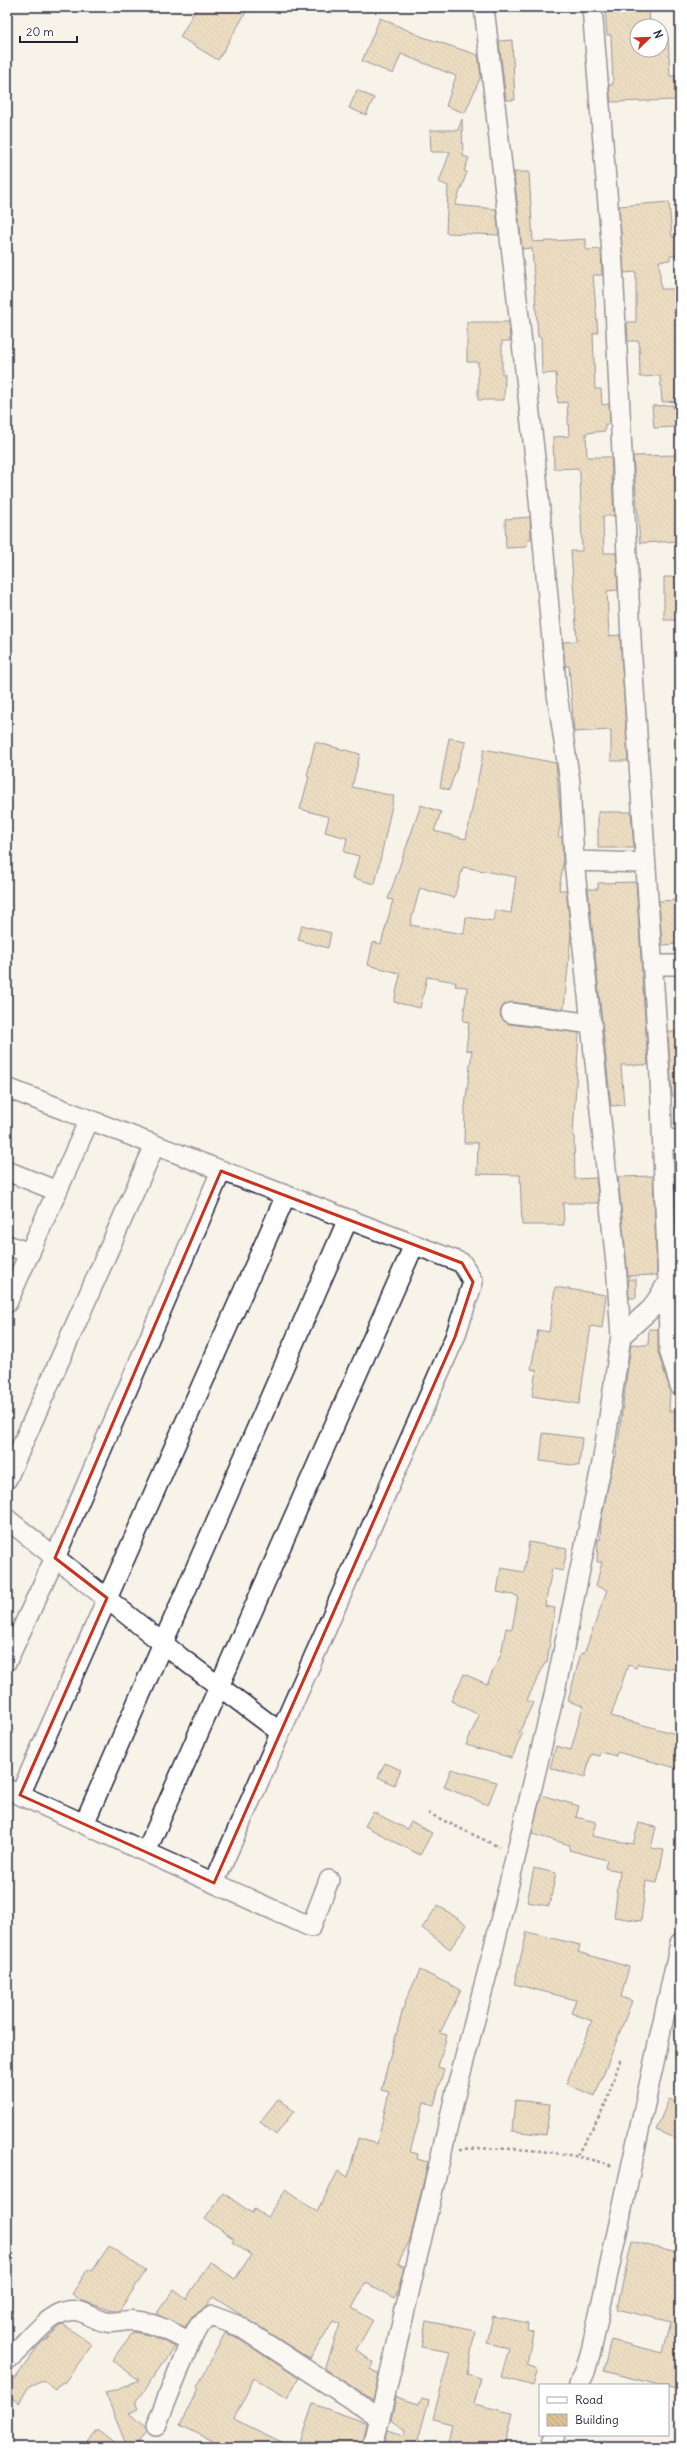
<svg xmlns="http://www.w3.org/2000/svg" width="687" height="2454" font-family="Delius,sans-serif">
	<style>
		.building { fill: url(#building-back-hatch); stroke: #22223b; fill-rule: evenodd }
		.lines { fill: none; stroke-linecap: round; stroke-linejoin: round }
		.minor-casing { stroke: #22223b; stroke-width: 22 }
		.path { stroke: #22223b; stroke-width: 2.5; stroke-dasharray: 3 3; stroke-linecap: butt }
		.minor { stroke: #fff; stroke-width: 19 }
		.marked { fill: none; stroke: #c8321e; stroke-width: 3; stroke-linejoin: round }
	</style>
	<defs>
		<pattern id="building-back-hatch" width="6" height="6" patternUnits="userSpaceOnUse"><rect width="6" height="6" fill="#ddc191"/><path d="M-1 5l2 2M0 0l6 6M5-1l2 2" fill="none" stroke="#bda67e"/></pattern>
	</defs>
	<rect width="100%" height="100%" fill="#f8f3e9"/>
	<filter id="ink" filterUnits="userSpaceOnUse"><feTurbulence type="fractalNoise" baseFrequency=".025" numOctaves="2"/><feDisplacementMap in="SourceGraphic" scale="8" xChannelSelector="R" yChannelSelector="G"/><feConvolveMatrix kernelMatrix="1 2 1 2 8 2 1 2 1" color-interpolation-filters="sRGB"/></filter>
	<g filter="url(#ink)">
		<!-- building -->
		<path class="building" d="M 197,7 L 249,7 L 218,60 L 180,37 Z
			M 605,7 L 624,7 L 624,9 L 649,8 L 650,26 L 637,26 L 637,50 L 661,50 L 661,37 L 668,36 L 670,76 L 677,76 L 678,100 L 611,102 L 609,85 L 613,85 L 611,35 L 607,35 Z
			M 380,18 L 423,37 L 478,55 L 481,76 L 465,113 L 446,106 L 456,76 L 401,54 L 393,74 L 362,61 Z
			M 512,40 L 515,100 L 506,100 L 499,41 Z
			M 357,90 L 374,98 L 366,115 L 349,108 Z
			M 462,119 L 463,156 L 469,158 L 464,171 L 467,172 L 455,205 L 496,209 L 499,235 L 446,233 L 448,186 L 439,182 L 450,152 L 431,152 L 430,130 L 458,130 Z
			M 514,172 L 529,172 L 533,242 L 586,239 L 586,250 L 601,249 L 602,275 L 593,275 L 598,333 L 593,333 L 595,389 L 601,389 L 602,405 L 609,404 L 610,424 L 605,424 L 605,431 L 586,433 L 587,457 L 611,457 L 614,516 L 603,516 L 604,553 L 616,553 L 618,590 L 607,591 L 609,636 L 620,635 L 628,761 L 611,761 L 611,730 L 574,732 L 569,666 L 565,666 L 563,642 L 577,641 L 571,551 L 582,551 L 580,473 L 578,468 L 554,469 L 553,437 L 569,436 L 567,402 L 558,403 L 556,373 L 542,374 L 541,337 L 538,337 L 532,248 L 522,249 Z
			M 669,202 L 672,237 L 680,237 L 680,256 L 670,256 L 670,260 L 659,261 L 661,289 L 680,289 L 680,401 L 662,402 L 660,376 L 640,377 L 639,341 L 628,341 L 627,322 L 636,322 L 636,272 L 624,273 L 619,206 Z
			M 467,322 L 509,322 L 510,341 L 502,341 L 502,374 L 505,374 L 504,400 L 478,400 L 478,362 L 467,362 Z
			M 673,405 L 675,427 L 654,428 L 652,406 Z
			M 680,455 L 680,541 L 640,543 L 633,456 Z
			M 530,517 L 531,539 L 527,539 L 527,547 L 506,548 L 505,519 Z
			M 664,577 L 680,577 L 680,620 L 664,620 Z
			M 449,738 L 466,741 L 449,790 L 440,787 Z
			M 315,742 L 360,754 L 352,787 L 394,796 L 375,884 L 353,878 L 359,856 L 344,852 L 347,838 L 325,832 L 329,817 L 300,809 L 309,777 L 307,776 Z
			M 484,749 L 556,763 L 561,821 L 558,837 L 562,837 L 563,864 L 559,890 L 566,890 L 571,935 L 564,1009 L 512,1002 L 503,1006 L 500,1012 L 501,1018 L 509,1024 L 579,1033 L 573,1136 L 574,1136 L 575,1179 L 596,1178 L 599,1203 L 563,1203 L 564,1225 L 522,1225 L 520,1175 L 477,1174 L 478,1143 L 464,1143 L 465,1106 L 472,1051 L 466,1050 L 469,1022 L 463,1021 L 467,987 L 455,986 L 456,982 L 427,977 L 420,1008 L 394,1002 L 400,975 L 399,973 L 368,965 L 373,942 L 381,944 L 393,900 L 388,899 L 421,805 L 441,812 L 434,831 L 466,839 ZM 463,867 L 516,877 L 511,913 L 495,910 L 493,921 L 466,917 L 464,934 L 410,925 L 420,888 L 454,898 Z
			M 598,812 L 631,812 L 634,848 L 598,848 Z
			M 636,882 L 648,1065 L 621,1065 L 624,1105 L 611,1106 L 588,889 L 598,889 L 598,883 Z
			M 680,900 L 680,944 L 662,945 L 659,901 Z
			M 302,925 L 331,933 L 328,948 L 298,940 Z
			M 668,1032 L 680,1032 L 680,1096 L 672,1096 Z
			M 653,1176 L 657,1275 L 628,1276 L 618,1177 Z
			M 676,1214 L 680,1214 L 680,1275 L 679,1275 Z
			M 628,1279 L 636,1279 L 636,1298 L 629,1298 Z
			M 555,1287 L 606,1295 L 602,1328 L 591,1326 L 579,1404 L 532,1396 L 536,1370 L 531,1369 L 538,1330 L 549,1332 Z
			M 649,1329 L 658,1329 L 658,1352 L 670,1390 L 669,1411 L 680,1411 L 680,1670 L 638,1664 L 636,1668 L 628,1665 L 611,1716 L 680,1735 L 680,1769 L 617,1752 L 616,1756 L 600,1752 L 599,1756 L 591,1754 L 585,1778 L 550,1768 L 556,1746 L 571,1750 L 583,1706 L 568,1701 L 581,1653 L 584,1654 L 607,1590 L 596,1586 L 602,1562 L 597,1562 L 598,1539 L 600,1540 L 601,1521 L 614,1457 L 616,1457 L 631,1344 L 648,1345 Z
			M 543,1433 L 582,1438 L 579,1466 L 540,1461 Z
			M 529,1542 L 567,1549 L 563,1571 L 552,1569 L 545,1606 L 555,1608 L 547,1663 L 545,1663 L 527,1700 L 533,1703 L 519,1733 L 522,1734 L 512,1758 L 466,1745 L 479,1715 L 451,1701 L 464,1674 L 487,1684 L 501,1654 L 506,1628 L 512,1629 L 518,1596 L 497,1592 L 501,1568 L 524,1572 Z
			M 385,1763 L 401,1770 L 394,1785 L 378,1777 Z
			M 451,1769 L 497,1782 L 488,1805 L 444,1787 Z
			M 541,1795 L 579,1806 L 576,1817 L 596,1822 L 592,1836 L 633,1844 L 639,1823 L 656,1827 L 651,1848 L 664,1850 L 657,1883 L 646,1881 L 641,1921 L 614,1917 L 620,1871 L 605,1868 L 607,1860 L 569,1850 L 570,1845 L 532,1834 Z
			M 373,1812 L 407,1829 L 411,1821 L 432,1833 L 420,1855 L 365,1826 Z
			M 534,1868 L 556,1873 L 549,1906 L 527,1902 Z
			M 438,1905 L 467,1925 L 450,1949 L 422,1928 Z
			M 527,1932 L 580,1945 L 578,1952 L 629,1967 L 621,1997 L 632,2001 L 595,2096 L 566,2084 L 592,2021 L 571,2013 L 576,2000 L 514,1984 Z
			M 420,1970 L 461,1990 L 440,2033 L 447,2035 L 438,2067 L 444,2069 L 434,2105 L 424,2102 L 410,2152 L 418,2154 L 417,2159 L 428,2162 L 410,2240 L 398,2263 L 404,2267 L 398,2291 L 394,2298 L 366,2283 L 352,2308 L 373,2320 L 356,2351 L 374,2362 L 370,2369 L 379,2374 L 373,2400 L 325,2369 L 340,2324 L 333,2321 L 310,2359 L 213,2297 L 205,2308 L 192,2316 L 185,2327 L 156,2314 L 174,2290 L 186,2299 L 210,2262 L 235,2279 L 251,2255 L 232,2242 L 234,2239 L 205,2219 L 223,2193 L 252,2213 L 254,2209 L 267,2217 L 286,2190 L 317,2212 L 338,2171 L 348,2177 L 358,2138 L 377,2144 L 389,2092 L 381,2090 L 405,2002 Z
			M 278,2099 L 294,2111 L 276,2135 L 260,2122 Z
			M 669,2099 L 680,2104 L 680,2140 L 656,2130 Z
			M 515,2100 L 550,2104 L 546,2135 L 512,2131 Z
			M 632,2241 L 680,2254 L 680,2390 L 668,2387 L 668,2385 L 659,2385 L 603,2371 L 611,2340 L 663,2353 L 671,2322 L 617,2309 Z
			M 109,2246 L 146,2271 L 119,2311 L 112,2311 L 83,2301 L 72,2294 L 88,2269 L 92,2271 Z
			M 493,2316 L 528,2323 L 527,2330 L 533,2332 L 527,2365 L 538,2369 L 533,2386 L 501,2377 L 509,2348 L 487,2343 Z
			M 426,2321 L 475,2331 L 467,2374 L 481,2378 L 474,2404 L 512,2413 L 504,2447 L 447,2447 L 452,2424 L 433,2419 L 450,2352 L 421,2347 Z
			M 63,2324 L 92,2345 L 64,2383 L 62,2382 L 56,2390 L 43,2380 L 29,2386 L 19,2403 L 7,2395 L 7,2374 L 15,2379 L 39,2345 Z
			M 133,2332 L 153,2336 L 175,2347 L 136,2401 L 139,2409 L 129,2413 L 145,2427 L 147,2432 L 134,2447 L 127,2447 L 105,2392 L 106,2393 L 139,2380 L 112,2360 Z
			M 225,2333 L 234,2336 L 299,2378 L 287,2398 L 254,2378 L 234,2419 L 292,2447 L 210,2447 L 213,2441 L 180,2425 L 198,2388 L 197,2387 Z
			M 396,2397 L 419,2404 L 422,2398 L 429,2400 L 418,2440 L 431,2445 L 430,2447 L 384,2447 L 388,2430 L 404,2435 L 406,2430 L 391,2420 Z
			M 313,2404 L 367,2423 L 362,2447 L 298,2447 Z
			M 97,2429 L 120,2447 L 82,2447 Z"/>
		<g class="lines">
			<!-- minor casing -->
			<g class="minor-casing">
				<path id="minor" d="M 484,7 L 536,467 L 557,694 L 570,782 L 574,861 L 616,1264 L 621,1336
					M 574,861 L 645,863
					M 652,965 L 680,965
					M 511,1013 L 592,1024
					M 7,1088 L 462,1263 L 473,1282 L 455,1337 L 214,1883
					M 663,1139 L 680,1140
					M 7,1171 L 57,1191
					M 7,1245 L 30,1253
					M 668,1282 L 669,1349 L 680,1386
					M 7,1303 L 89,1120
					M 7,1479 L 155,1145
					M 7,1519 L 180,1657 L 280,1732
					M 7,1661 L 55,1558 L 221,1171
					M 7,1789 L 311,1927 L 329,1880
					M 20,1795 L 286,1195
					M 84,1824 L 348,1219
					M 146,1852 L 414,1245
					M 7,2360 C 25,2347 37,2326 57,2315 C 79,2303 88,2318 106,2322 C 115,2324 126,2319 136,2321 C 155,2323 173,2333 190,2342
					M 579,2385 L 585,2372 L 592,2347 L 680,1943
					M 156,2426 L 190,2342 L 199,2325 L 212,2316 L 239,2326 L 380,2418
					M 373,2447 L 456,2091 L 492,1955 L 555,1691 L 603,1458 L 621,1336 L 652,1308 L 668,1282 L 660,1077 L 632,659 L 613,266 L 592,7
					M 550,2447 L 555,2435"/>
			</g>
			<!-- path -->
			<path class="path" d="M 428,1813 L 499,1847
				M 460,2149 C 512,2147 564,2150 613,2166
				M 577,2155 L 604,2108 L 621,2058"/>
			<!-- minor -->
			<use href="#minor" class="minor"/>
		</g>
	</g>
	<!-- marked area -->
	<path d="M0 0H687V2454H0ZM 221,1171 L 462,1263 L 473,1282 L 455,1337 L 214,1883 L 20,1795 L 107,1598 L 55,1558 Z" fill="#f8f3e9" fill-opacity=".55" fill-rule="evenodd"/>
	<path class="marked" d="M 221,1171 L 462,1263 L 473,1282 L 455,1337 L 214,1883 L 20,1795 L 107,1598 L 55,1558 Z"/>
	<!-- margin -->
	<rect width="687" height="2454" fill="none" stroke="#fff" stroke-width="24"/>
	<rect x="12" y="12" width="663" height="2430" fill="none" stroke="#22223b" stroke-width="1.5" filter="url(#ink)"/>
	<!-- legend -->
	<rect x="539" y="2384" width="130" height="52" fill="#ffffff" stroke="#a7a7b1"/>
	<rect x="547" y="2397" width="20" height="6" fill="#ffffff" stroke="#a7a7b1"/>
	<text x="575" y="2404" font-size="12" fill="#22223b">Road</text>
	<rect x="547" y="2414" width="20" height="12" fill="url(#building-back-hatch)" stroke="#a7a7b1"/>
	<text x="575" y="2424" font-size="12" fill="#22223b">Building</text>
	<!-- north arrow -->
	<g transform="translate(649 38) rotate(67)"><circle r="19" fill="#ffffff" stroke="#a7a7b1"/>
	<path d="M0-3L7 15L0 10L-7 15Z" fill="#c8321e"/>
	<text y="-6" font-size="11" font-weight="bold" text-anchor="middle" fill="#22223b">N</text>
	</g>
	<!-- scale -->
	<path d="M20 36v6h57v-6" fill="none" stroke="#22223b" stroke-width="2"/>
	<text x="26" y="36" font-size="12" fill="#22223b" stroke="#ffffff" stroke-width="3" paint-order="stroke">20 m</text>
</svg>
